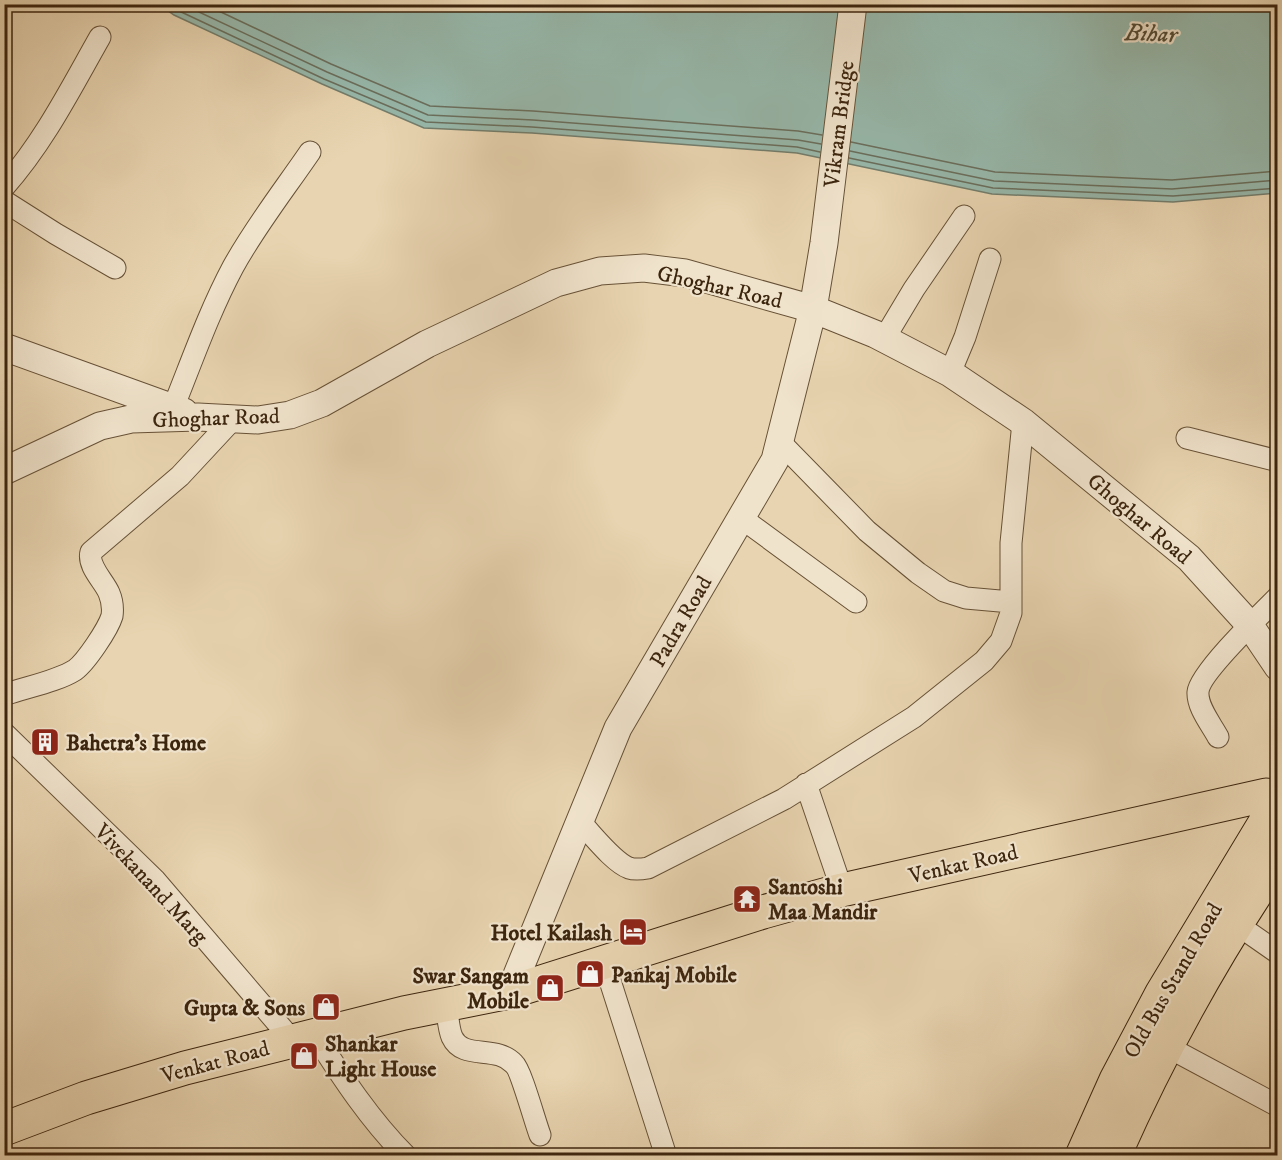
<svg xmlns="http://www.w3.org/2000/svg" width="1282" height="1160" font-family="'IM FELL DW Pica',serif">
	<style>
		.water { fill: #97b8ab; stroke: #737d6c; stroke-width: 1.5 }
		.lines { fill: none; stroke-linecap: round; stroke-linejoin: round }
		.shore { stroke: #6a6e5c; stroke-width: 1.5 }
		.minor-casing { stroke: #675136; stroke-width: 23 }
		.tertiary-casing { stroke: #675136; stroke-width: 29 }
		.primary-casing { stroke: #3c250e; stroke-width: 35 }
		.minor { stroke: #f0e3cc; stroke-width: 21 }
		.tertiary { stroke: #f0e3cc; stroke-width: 27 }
		.primary { stroke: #e8d4b0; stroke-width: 33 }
		.labels { text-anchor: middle; stroke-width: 4.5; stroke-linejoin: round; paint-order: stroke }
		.street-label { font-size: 22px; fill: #3c250e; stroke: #f0e3cc }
		.poi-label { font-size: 22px; font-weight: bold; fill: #3c250e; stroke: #f0e3cc; text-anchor: start }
		.water-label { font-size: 24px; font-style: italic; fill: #534a35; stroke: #f0e3cc }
	</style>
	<rect width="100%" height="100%" fill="#e8d4b0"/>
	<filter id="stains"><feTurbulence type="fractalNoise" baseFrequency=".00333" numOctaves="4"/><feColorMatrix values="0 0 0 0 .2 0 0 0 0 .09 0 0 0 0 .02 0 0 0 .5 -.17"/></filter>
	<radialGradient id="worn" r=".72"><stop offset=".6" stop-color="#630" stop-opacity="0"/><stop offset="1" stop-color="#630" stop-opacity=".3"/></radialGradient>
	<!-- water -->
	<path class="water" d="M 160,5 L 1277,5 L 1277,193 L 1173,202 L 992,194 L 797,153 L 532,133 L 424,128 L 322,84 L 174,15 Z"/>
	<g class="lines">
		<!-- shore -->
		<path class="shore" d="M 170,4 L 177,10 L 324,79 L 426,122 L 532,127 L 797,147 L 820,152
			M 182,4 L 327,72 L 428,115 L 533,120 L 798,140 L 821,144
			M 204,4 L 331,64 L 430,106 L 533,111 L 798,131 L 822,135
			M 851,142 L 995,172 L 1172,180 L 1278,171
			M 850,151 L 994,181 L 1172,189 L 1278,180
			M 849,158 L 993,188 L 1173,196 L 1278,188"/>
		<!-- minor casing -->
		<g class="minor-casing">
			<path id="minor" d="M 4,187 C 44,142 71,88 100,37
				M 4,201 L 56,234 L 115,268
				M 884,339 L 914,289 L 964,216
				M 950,373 L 965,337 L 990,259
				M 173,408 C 192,361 209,312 233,267 C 255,227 284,190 310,152
				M 1187,438 L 1278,461
				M 780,442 L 867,531 L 918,573 L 944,591 L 966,598 L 1011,602
				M 740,517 L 856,602
				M 4,695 C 26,687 56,682 75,670 C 86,662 108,629 112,616 C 113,609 112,600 109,593 C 104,581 87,566 91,552 L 180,476 L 233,419
				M 4,733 L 155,880 L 292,1040
				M 1218,737 C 1211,724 1197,707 1198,692 C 1199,674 1263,612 1278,597
				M 806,784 L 842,890
				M 580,822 C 592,834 613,862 629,868 C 635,870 642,869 648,868 L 784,799 L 914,717 L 984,661 L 1001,641 L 1011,613 L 1011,543 L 1023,422
				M 1235,923 L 1278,953
				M 604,962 L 666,1156
				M 446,1004 C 448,1014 448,1028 452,1037 C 463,1061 496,1044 514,1064 C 521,1070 535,1122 540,1135
				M 315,1035 C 342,1077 370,1120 406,1156
				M 1166,1046 L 1278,1106"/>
		</g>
		<!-- tertiary casing -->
		<g class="tertiary-casing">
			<path id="tertiary" d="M 4,347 L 184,412
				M 4,471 L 100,426 L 131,419 L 198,417 L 258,420 L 290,415 L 322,403 L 427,344 L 556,283 L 600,271 L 644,268 L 685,273 L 813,309 L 875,334 L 950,373 L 1023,422 L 1189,558 L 1249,624 L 1278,667
				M 510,992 L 618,728 L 775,460 L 813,309 L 824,243 L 853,4"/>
		</g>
		<!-- primary casing -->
		<g class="primary-casing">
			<path id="primary" d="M 4,1129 L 86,1098 L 185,1068 L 404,1013 L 510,992 L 763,912 L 842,890 L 1266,795
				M 1082,1156 L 1116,1080 L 1162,993 L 1272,811
				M 1114,1156 C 1160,1052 1215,953 1278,860"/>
		</g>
		<!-- minor -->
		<use href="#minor" class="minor"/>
		<!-- tertiary -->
		<use href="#tertiary" class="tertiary"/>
		<!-- primary -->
		<use href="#primary" class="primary"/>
	</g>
	<!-- icons -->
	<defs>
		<g id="building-square" transform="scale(1.5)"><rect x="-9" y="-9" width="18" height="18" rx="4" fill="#8f2418" stroke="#f0e3cc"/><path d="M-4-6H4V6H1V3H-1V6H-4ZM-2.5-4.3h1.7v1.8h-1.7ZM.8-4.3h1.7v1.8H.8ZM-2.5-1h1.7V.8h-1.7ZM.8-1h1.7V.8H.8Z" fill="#fff"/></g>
		<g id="temple-square" transform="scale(1.5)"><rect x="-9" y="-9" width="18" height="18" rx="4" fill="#8f2418" stroke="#f0e3cc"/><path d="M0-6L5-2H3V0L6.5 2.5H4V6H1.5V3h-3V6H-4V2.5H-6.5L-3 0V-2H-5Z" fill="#fff"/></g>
		<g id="hotel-square" transform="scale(1.5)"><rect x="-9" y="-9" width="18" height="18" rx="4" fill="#8f2418" stroke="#f0e3cc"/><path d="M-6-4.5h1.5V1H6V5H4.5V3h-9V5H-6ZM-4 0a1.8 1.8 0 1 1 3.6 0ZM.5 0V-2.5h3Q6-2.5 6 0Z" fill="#fff"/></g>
		<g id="shop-square" transform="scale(1.5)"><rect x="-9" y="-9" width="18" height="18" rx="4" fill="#8f2418" stroke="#f0e3cc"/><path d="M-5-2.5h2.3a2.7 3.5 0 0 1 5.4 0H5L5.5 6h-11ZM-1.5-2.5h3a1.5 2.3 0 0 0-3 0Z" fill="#fff"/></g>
	</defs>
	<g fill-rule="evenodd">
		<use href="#building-square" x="45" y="742"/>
		<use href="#temple-square" x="747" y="899"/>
		<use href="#hotel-square" x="633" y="932"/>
		<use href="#shop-square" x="590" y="974"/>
		<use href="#shop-square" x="550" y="988"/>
		<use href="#shop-square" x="326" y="1007"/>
		<use href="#shop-square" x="304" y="1056"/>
	</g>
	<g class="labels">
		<!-- street labels -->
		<g class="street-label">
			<text transform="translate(838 124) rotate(-83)" y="8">Vikram Bridge</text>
			<text transform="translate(720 286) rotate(13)" y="8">Ghoghar Road</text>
			<text transform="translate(216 417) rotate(-2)" y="8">Ghoghar Road</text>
			<text transform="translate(1140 518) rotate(40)" y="8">Ghoghar Road</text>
			<text transform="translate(680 621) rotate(-60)" y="8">Padra Road</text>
			<text transform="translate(963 863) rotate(-13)" y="8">Venkat Road</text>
			<text transform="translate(152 883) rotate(47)" y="8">Vivekanand Marg</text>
			<text transform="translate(1172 980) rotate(-60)" y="8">Old Bus Stand Road</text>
			<text transform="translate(215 1061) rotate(-15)" y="8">Venkat Road</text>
		</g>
		<!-- poi labels -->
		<g class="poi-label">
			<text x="66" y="750">Bahetra's Home</text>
			<text x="768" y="894">Santoshi<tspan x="768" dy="25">Maa Mandir</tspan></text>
			<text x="612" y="940" text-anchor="end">Hotel Kailash</text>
			<text x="611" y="982">Pankaj Mobile</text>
			<text x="529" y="983" text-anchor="end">Swar Sangam<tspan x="529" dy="25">Mobile</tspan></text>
			<text x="305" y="1015" text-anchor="end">Gupta &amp; Sons</text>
			<text x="325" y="1051">Shankar<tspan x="325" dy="25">Light House</tspan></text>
		</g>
		<!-- water labels -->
		<g class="water-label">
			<text transform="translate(1151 33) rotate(3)" y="8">Bihar</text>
		</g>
	</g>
	<!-- margin -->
	<rect width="1282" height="1160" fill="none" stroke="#e8d4b0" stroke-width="24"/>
	<rect x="6" y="6" width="1270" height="1148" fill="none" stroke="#3c250e" stroke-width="3"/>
	<rect x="12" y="12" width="1258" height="1136" fill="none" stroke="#3c250e" stroke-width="1.5"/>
	<rect width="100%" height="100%" filter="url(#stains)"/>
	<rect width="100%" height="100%" fill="url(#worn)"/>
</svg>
